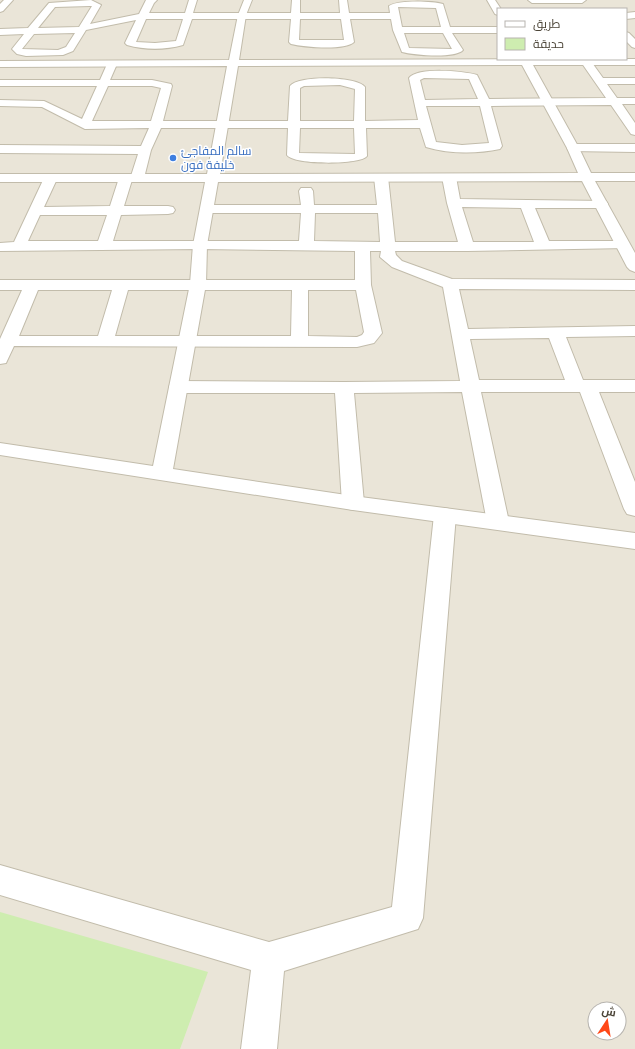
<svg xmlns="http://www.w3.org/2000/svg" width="635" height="1049" font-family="Ubuntu,Cairo,sans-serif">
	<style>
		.residential { fill: #eae5d8; fill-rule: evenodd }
		.green { fill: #ceedb0 }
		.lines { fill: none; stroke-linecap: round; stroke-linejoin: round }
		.minor-casing { stroke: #c2bcab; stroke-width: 2 }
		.tertiary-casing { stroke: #c2bcab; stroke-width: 2 }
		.minor { fill: #fff; fill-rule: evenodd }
		.tertiary { fill: #fff; fill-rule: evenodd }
		.shop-dot { fill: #3f7fe0; stroke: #fff; stroke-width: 1.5 }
		.labels { text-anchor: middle; stroke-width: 3; stroke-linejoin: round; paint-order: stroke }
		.far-shop-label { font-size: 12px; fill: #366cbe; stroke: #fff; text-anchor: start }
	</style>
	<rect width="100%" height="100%" fill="#f6f3ea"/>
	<!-- residential -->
	<path class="residential" d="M 0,0 L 635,0 L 635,1049 L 0,1049 ZM 498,9 L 626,9 L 626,59 L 498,59 ZM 595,1009 L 619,1009 L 619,1033 L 595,1033 Z"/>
	<!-- green -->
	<path class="green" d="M 0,912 L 208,972 L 180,1049 L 0,1049 Z"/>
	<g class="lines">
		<!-- minor casing -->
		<g class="minor-casing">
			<path id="minor" d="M 91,0 L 101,5 L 90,24 L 139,14 L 146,0 L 157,0 L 154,3 L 149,13 L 185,13 L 189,0 L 197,0 L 193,13 L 291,13 L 292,0 L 300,0 L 300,13 L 340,13 L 339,0 L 347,0 L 349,13 L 390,13 L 389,6 C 398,0 431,1 443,4 L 450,27 L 498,27 L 498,33 L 452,33 L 463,50 C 455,59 413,55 402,52 L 393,30 L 391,19 L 350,19 L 354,42 C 345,51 303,47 291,44 L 289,42 L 291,19 L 192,19 L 183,45 C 165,50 145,50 127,45 L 125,43 L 136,20 L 86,30 L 73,51 L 63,55 L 26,56 L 17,54 L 12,49 L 24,34 L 0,35 L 0,29 L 28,28 L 49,3 ZM 90,6 L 92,6 L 79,27 L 38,28 L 55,7 ZM 398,7 L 436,8 L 441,27 L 402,27 ZM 146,19 L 183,19 L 176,41 L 155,43 L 136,42 ZM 300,19 L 341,19 L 344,40 L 299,40 ZM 75,33 L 66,47 L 58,50 L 22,49 L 34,34 ZM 404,33 L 443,33 L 452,49 L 409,48 Z
				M 528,0 L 586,0 L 582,3 L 532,3 Z
				M 635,12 L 635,18 L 626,19 L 626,13 Z
				M 626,32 L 629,33 L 635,39 L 635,48 L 632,47 L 626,41 Z
				M 586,59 L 590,60 L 603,78 L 635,78 L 635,84 L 607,84 L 617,98 L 635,98 L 635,104 L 622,104 L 635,123 L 635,135 L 631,134 L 611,105 L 491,106 L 502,146 L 500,149 C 477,154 449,154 426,147 L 420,128 L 366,128 L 367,156 C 361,165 293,165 287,155 L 288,128 L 161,128 L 151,150 L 144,178 L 142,181 L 137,182 L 132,180 L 124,206 L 168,206 L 173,207 L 175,210 L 173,213 L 168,214 L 121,215 L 113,241 L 299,241 L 301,213 L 208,213 L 203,212 L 201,209 L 203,206 L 208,205 L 301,205 L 299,191 L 301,188 L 311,188 L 313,191 L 314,205 L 377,205 L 374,177 L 376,174 L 386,174 L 388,177 L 395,242 L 458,242 L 447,203 L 442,177 L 444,174 L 454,174 L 456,177 L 460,199 L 606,201 L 608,204 L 606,207 L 601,208 L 535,208 L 549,241 L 622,241 L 627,242 L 629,245 L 627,248 L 467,251 L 395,251 L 396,255 L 402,261 L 452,279 L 635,280 L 635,290 L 459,289 L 468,329 L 635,326 L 635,336 L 566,337 L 583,380 L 635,380 L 635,392 L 599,392 L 635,482 L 635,516 L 627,514 L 624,509 L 580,392 L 481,392 L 509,522 L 506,527 L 498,529 L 490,527 L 487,522 L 462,392 L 354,393 L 364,503 L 361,508 L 353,510 L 345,508 L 342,503 L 335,393 L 178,393 L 171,391 L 169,387 L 171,383 L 178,381 L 344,382 L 460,381 L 443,287 L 392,267 L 380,257 L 381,251 L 370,251 L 371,285 L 382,333 L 374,343 L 357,347 L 14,346 L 6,363 L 0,364 L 0,339 L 22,290 L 0,290 L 0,280 L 355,280 L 355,251 L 200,249 L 0,251 L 0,243 L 14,242 L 45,176 L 55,176 L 57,179 L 44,207 L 110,206 L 119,178 L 121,175 L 126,174 L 131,176 L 138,154 L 0,153 L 0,145 L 141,146 L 149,128 L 85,129 L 42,107 L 0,106 L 0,100 L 44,101 L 82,119 L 97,86 L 0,86 L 0,80 L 100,80 L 108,62 L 116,62 L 117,64 L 110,80 L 152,80 L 171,84 L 172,86 L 163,121 L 288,121 L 290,86 C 298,75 357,76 365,87 L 365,121 L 418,120 L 409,78 C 418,67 463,71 477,75 L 489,99 L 606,98 L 581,62 ZM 424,78 L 469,79 L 478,99 L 425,100 L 420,80 ZM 340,85 L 355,89 L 354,121 L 300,121 L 300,88 L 304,86 ZM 108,86 L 152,86 L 161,88 L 151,121 L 92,121 ZM 426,106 L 480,106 L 489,143 L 462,145 L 436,142 ZM 300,128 L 354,128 L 355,154 L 299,153 ZM 462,207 L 521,208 L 534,242 L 473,242 ZM 315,213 L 378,213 L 380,242 L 314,241 ZM 40,215 L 107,215 L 98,241 L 28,241 ZM 38,290 L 112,290 L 98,336 L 19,336 ZM 128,290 L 292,290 L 291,336 L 115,336 ZM 308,290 L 356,290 L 364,332 L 362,335 L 357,337 L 308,336 ZM 549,338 L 565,380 L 479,380 L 470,339 Z
				M 573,144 L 635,144 L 635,152 L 569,151 L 567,148 L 569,145 Z
				M 445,508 L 453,510 L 456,515 L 423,918 L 418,929 L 284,971 L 277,1049 L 241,1049 L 251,970 L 0,895 L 0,865 L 269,942 L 392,907 L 434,515 L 437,510 Z"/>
		</g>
		<!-- tertiary casing -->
		<g class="tertiary-casing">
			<path id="tertiary" d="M 4,0 L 13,0 L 3,11 L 0,12 L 0,4 Z
				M 244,0 L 252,0 L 246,15 L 239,60 L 635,59 L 635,65 L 533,65 L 579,148 L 591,173 L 635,173 L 635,181 L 595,181 L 635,253 L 635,272 L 630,270 L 627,267 L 582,181 L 218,182 L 207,245 L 206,284 L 173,469 L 353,496 L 635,533 L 635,549 L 353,510 L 0,455 L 0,443 L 153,466 L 190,284 L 193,245 L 205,182 L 0,182 L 0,174 L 207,174 L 227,66 L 0,67 L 0,61 L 229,60 L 238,15 ZM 522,65 L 567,148 L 578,173 L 220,174 L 238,66 Z
				M 487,0 L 495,0 L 501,9 L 498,9 L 498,15 L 495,14 Z"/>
		</g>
		<!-- minor -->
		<use href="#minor" class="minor"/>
		<!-- tertiary -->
		<use href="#tertiary" class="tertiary"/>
	</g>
	<!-- markers -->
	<circle class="shop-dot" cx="173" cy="158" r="4"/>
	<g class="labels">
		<!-- far-shop labels -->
		<g class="far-shop-label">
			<text x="181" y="155">سالم المفاجئ<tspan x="181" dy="14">خليفة فون</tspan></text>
		</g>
	</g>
	<!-- legend -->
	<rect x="497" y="8" width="130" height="52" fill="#ffffff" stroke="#b7b4af"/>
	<rect x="505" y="21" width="20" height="6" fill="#ffffff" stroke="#b7b4af"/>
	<text x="533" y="28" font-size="12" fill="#4b4437">طريق</text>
	<rect x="505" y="38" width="20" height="12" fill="#ceedb0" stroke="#b7b4af"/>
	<text x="533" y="48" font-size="12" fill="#4b4437">حديقة</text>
	<!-- north arrow -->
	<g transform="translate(607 1021) rotate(12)"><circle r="19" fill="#ffffff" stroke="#b7b4af"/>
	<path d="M0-3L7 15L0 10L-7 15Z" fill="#ff4818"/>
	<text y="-6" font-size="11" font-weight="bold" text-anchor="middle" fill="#4b4437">ش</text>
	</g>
</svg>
